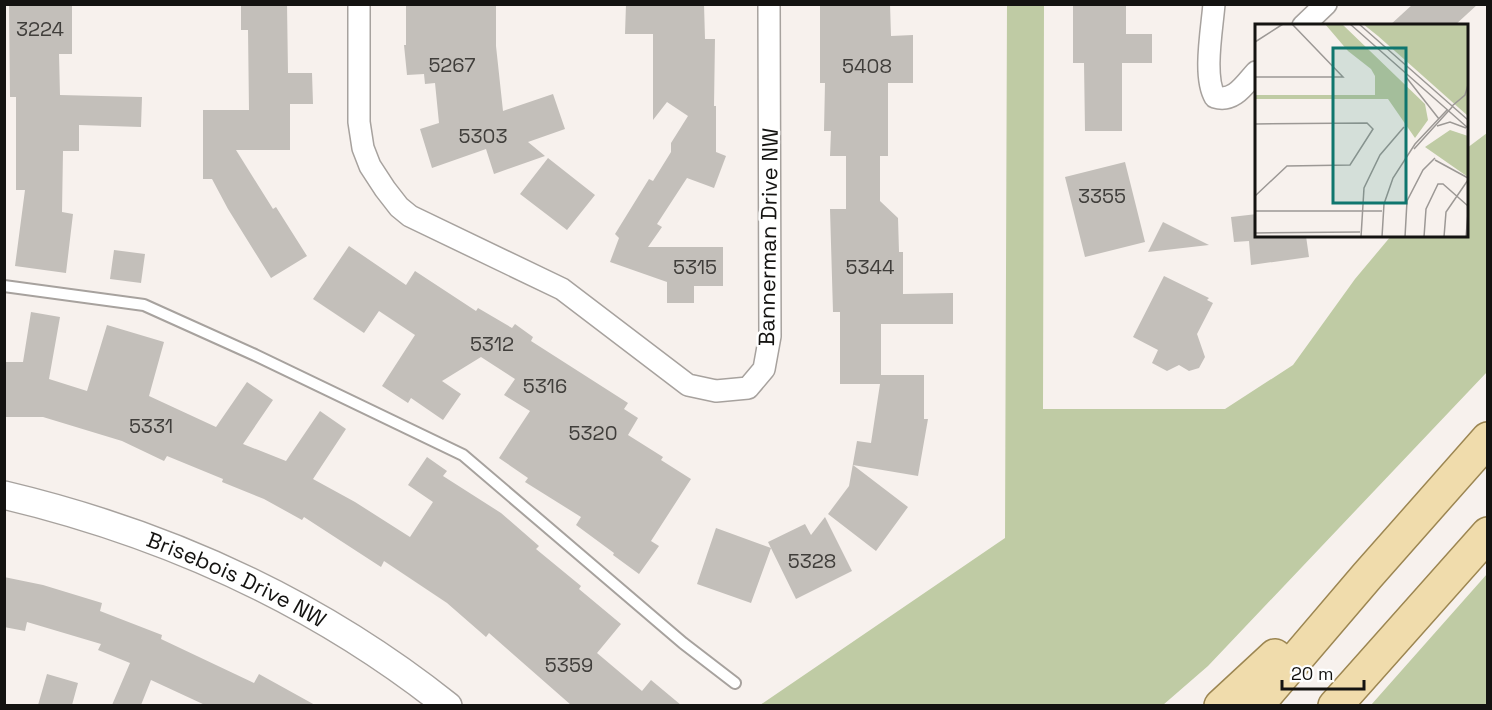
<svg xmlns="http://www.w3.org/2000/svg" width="1492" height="710" font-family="'Space Grotesk',sans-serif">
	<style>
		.green { fill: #bfcba4 }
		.building { fill: #c3bfba }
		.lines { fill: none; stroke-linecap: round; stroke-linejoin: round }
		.service-casing { stroke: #a7a29e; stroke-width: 14 }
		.minor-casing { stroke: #a7a29e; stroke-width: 24 }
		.tertiary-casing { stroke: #a7a29e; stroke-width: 30 }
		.primary-casing { stroke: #9c8652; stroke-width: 36 }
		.service { stroke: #fff; stroke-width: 10 }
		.minor { stroke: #fff; stroke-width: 21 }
		.tertiary { stroke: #fff; stroke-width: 27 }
		.primary { stroke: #f0dcac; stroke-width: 33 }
		.labels { text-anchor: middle; stroke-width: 5; stroke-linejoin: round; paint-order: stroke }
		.number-label { font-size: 20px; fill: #403e3b }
		.street-label { font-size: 22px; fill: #141311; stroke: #fff }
		.inset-road { fill: none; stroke: #9c9895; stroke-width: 1.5 }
		.view { fill: #0f766e; fill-opacity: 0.15; stroke: #0f766e; stroke-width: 3 }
		.inset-edge { fill: none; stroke: #141311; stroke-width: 3 }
	</style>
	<rect width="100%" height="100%" fill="#f7f1ed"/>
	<!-- green -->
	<path class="green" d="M 1007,5 L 1044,5 L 1043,409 L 1225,409 L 1293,365 L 1355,279 L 1391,236 L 1466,236 L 1467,148 L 1487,133 L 1487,372 L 1208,666 L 1163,705 L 760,705 L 1005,538 Z
		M 1487,574 L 1487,705 L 1371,705 Z"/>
	<!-- building -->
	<path class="building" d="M 9,4 L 72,4 L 72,54 L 59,54 L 60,95 L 142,97 L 141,127 L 79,125 L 79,151 L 63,151 L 62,212 L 73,214 L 66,273 L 15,266 L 25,190 L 16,190 L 16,97 L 10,97 Z
		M 241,4 L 287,4 L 288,73 L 312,73 L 313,104 L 290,104 L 290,150 L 236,150 L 273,209 L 276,207 L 307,256 L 271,278 L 228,209 L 212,179 L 203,179 L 203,110 L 249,110 L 248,30 L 241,30 Z
		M 406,4 L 496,4 L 496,46 L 503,111 L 553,94 L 565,129 L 528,142 L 545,156 L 494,174 L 486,149 L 432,168 L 420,129 L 439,123 L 435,83 L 425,84 L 424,74 L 407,75 L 404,45 L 406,45 Z
		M 626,4 L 704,4 L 705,39 L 715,39 L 714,106 L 716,106 L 716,152 L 726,156 L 714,188 L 687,178 L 657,224 L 662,227 L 648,247 L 723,247 L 723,286 L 694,286 L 694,303 L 667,303 L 667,282 L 610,262 L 619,238 L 615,234 L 649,179 L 653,181 L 671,152 L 671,143 L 688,116 L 667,102 L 653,120 L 653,34 L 625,34 Z
		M 820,4 L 890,4 L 891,36 L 913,35 L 913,83 L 888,83 L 888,156 L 880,156 L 880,201 L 898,218 L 899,252 L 903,252 L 903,294 L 953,293 L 953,324 L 881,324 L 881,377 L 881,375 L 924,375 L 924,419 L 928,419 L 918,476 L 853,465 L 908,507 L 876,551 L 828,514 L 849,486 L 857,441 L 871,443 L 880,384 L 840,384 L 840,312 L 833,312 L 830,209 L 846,209 L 846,156 L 830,156 L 831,131 L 824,131 L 825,83 L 820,83 Z
		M 1073,4 L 1126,4 L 1126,34 L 1152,34 L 1152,63 L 1122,63 L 1122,131 L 1085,131 L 1084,63 L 1073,63 Z
		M 1413,4 L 1478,4 L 1454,26 L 1389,26 Z
		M 548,158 L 595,195 L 567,230 L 520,194 Z
		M 1125,162 L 1145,242 L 1085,257 L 1065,177 Z
		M 1257,214 L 1257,236 L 1306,236 L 1309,257 L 1251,265 L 1249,241 L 1234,242 L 1231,217 Z
		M 1163,222 L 1209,245 L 1148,252 Z
		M 349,246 L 406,285 L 415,271 L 476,311 L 478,308 L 512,328 L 515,324 L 533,337 L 531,341 L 628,403 L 624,409 L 638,418 L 628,435 L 663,457 L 661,460 L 691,479 L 651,541 L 659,546 L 639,574 L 613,555 L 614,553 L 576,525 L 581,517 L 525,482 L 528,478 L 499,458 L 530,411 L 504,395 L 515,379 L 481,357 L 442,381 L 461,394 L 443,420 L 411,398 L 408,403 L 382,386 L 415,335 L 379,311 L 364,333 L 313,299 Z
		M 114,250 L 145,254 L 141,283 L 110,279 Z
		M 1164,276 L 1209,298 L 1207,300 L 1213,303 L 1197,334 L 1205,357 L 1199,368 L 1189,371 L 1179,365 L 1167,371 L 1152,363 L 1158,350 L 1133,337 Z
		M 31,312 L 60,317 L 49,379 L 87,391 L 107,325 L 164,342 L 149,396 L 216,427 L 247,382 L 273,400 L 243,444 L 286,461 L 320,411 L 346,429 L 313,479 L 355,502 L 410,537 L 433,502 L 408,485 L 427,457 L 447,471 L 443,476 L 501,513 L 539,546 L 536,549 L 581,586 L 579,589 L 621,624 L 597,653 L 642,691 L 651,680 L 681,705 L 571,705 L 489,633 L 486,637 L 447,603 L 384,561 L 381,567 L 304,517 L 302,520 L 264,499 L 222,482 L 223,479 L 167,456 L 164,461 L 122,441 L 43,417 L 4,417 L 4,362 L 23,362 Z
		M 825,517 L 852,571 L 796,599 L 768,542 L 805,524 L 811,535 Z
		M 716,528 L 771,548 L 751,603 L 697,584 Z
		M 4,577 L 43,585 L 102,603 L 100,611 L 162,635 L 161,639 L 254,683 L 259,674 L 315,705 L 205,705 L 151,680 L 141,705 L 112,705 L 130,663 L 98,650 L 101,644 L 27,622 L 25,631 L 4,627 Z
		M 47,674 L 78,683 L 72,705 L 38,705 Z"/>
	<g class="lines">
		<!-- service casing -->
		<g class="service-casing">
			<path id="service" d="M 4,286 L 144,305 L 255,355 L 463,455 L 683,643 L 735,683"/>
		</g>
		<!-- minor casing -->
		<g class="minor-casing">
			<path id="minor" d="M 359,4 L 359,122 L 363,148 L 370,166 L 385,189 L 399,207 L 410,216 L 562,289 L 688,385 L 716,391 L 748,388 L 764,369 L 770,336 L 769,4
				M 1214,4 C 1212,29 1203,77 1215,97 C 1234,103 1245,84 1256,72
				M 1303,26 L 1326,4"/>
		</g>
		<!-- tertiary casing -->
		<g class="tertiary-casing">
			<g id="tertiary">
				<path id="s1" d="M 4,495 C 168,534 316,601 448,706"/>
			</g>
		</g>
		<!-- primary casing -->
		<g class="primary-casing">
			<path id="primary" d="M 1221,706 L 1275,656
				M 1256,706 L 1367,576 L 1488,439
				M 1335,706 L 1488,534"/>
		</g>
		<!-- service -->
		<use href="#service" class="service"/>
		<!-- minor -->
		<use href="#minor" class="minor"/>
		<!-- tertiary -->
		<use href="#tertiary" class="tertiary"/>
		<!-- primary -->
		<use href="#primary" class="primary"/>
	</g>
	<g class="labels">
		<!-- number labels -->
		<g class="number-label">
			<text x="40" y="36">3224</text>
			<text x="452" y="72">5267</text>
			<text x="867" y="73">5408</text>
			<text x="483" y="143">5303</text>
			<text x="1102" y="203">3355</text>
			<text x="695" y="274">5315</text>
			<text x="870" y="274">5344</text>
			<text x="492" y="351">5312</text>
			<text x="545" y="393">5316</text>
			<text x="151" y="433">5331</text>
			<text x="593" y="440">5320</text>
			<text x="812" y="568">5328</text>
			<text x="569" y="672">5359</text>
		</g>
		<!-- street labels -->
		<g class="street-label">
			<text transform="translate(768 237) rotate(-89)" y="8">Bannerman Drive NW</text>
			<text dy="8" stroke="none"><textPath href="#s1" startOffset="248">Brisebois Drive NW</textPath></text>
		</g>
	</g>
	<!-- overview -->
	<g transform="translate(1255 24)">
		<rect width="213" height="213" fill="#f7f1ed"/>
		<path d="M 70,0 L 87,0 L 170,80 L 173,96 L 160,114 L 133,75 L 0,75 L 0,71 L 120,71 L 120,52 L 116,45 L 93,27 ZM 108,0 L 213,0 L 213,92 L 123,12 ZM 195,106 L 213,112 L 213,153 L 170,123 Z" fill="#bfcba4"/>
		<path class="inset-road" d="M 95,0 L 213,104M 104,0 L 213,96M 0,18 L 28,0M 0,53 L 88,53 L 37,0M 151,53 L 184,95M 197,82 L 210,71 L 213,61M 0,100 L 112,99 L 118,105 L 95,141 L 32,142 L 0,172M 182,102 L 195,98 L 211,104M 159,125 L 198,82M 180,136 L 213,154M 0,187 L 127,187M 0,209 L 105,208M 106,213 L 109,164 L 125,131 L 149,103M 127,213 L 129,180 L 138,154 L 160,120 L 192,86M 150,213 L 152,177 L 168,146 L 180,134M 169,213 L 171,185 L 183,160 L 188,160 L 213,182M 189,213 L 191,188 L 213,156M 211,213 L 213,189"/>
		<path class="view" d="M 78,24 L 151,24 L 151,179 L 78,179 Z"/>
		<rect width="213" height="213" class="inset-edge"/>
	</g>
	<!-- border -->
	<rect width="1492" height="710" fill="none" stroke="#141311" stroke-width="12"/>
	<!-- scale -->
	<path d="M1282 680v9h82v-9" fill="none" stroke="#141311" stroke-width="3"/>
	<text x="1291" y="680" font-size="18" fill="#141311" stroke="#ffffff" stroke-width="4.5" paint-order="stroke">20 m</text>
</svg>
